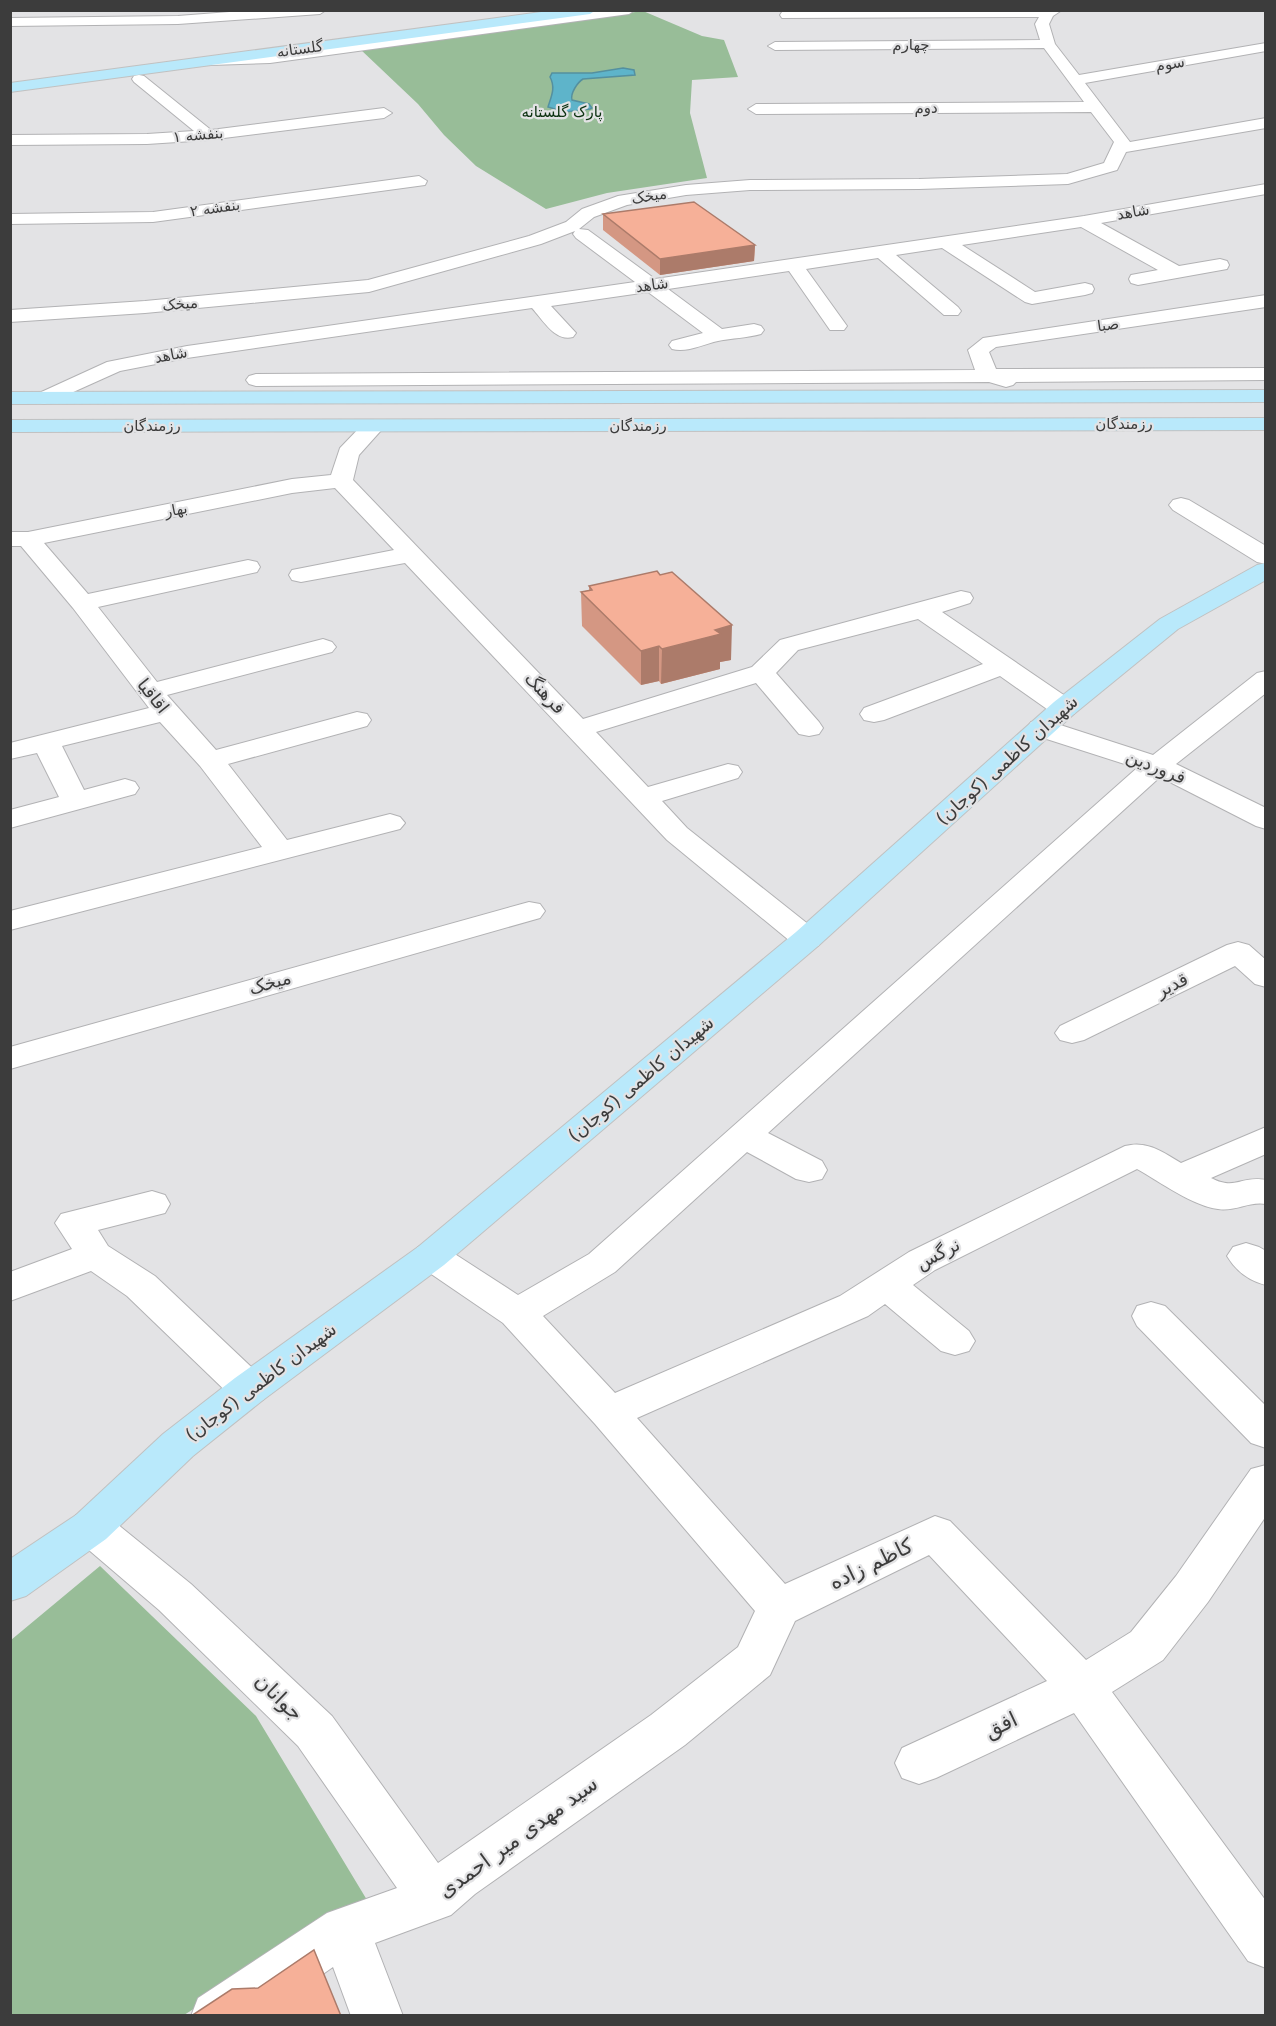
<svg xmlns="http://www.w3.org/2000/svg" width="1276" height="2026" font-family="'DejaVu Sans',Cairo,sans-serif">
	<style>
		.green { fill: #98bd98 }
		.water { fill: #5eb4ca; stroke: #54909f; stroke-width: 1.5 }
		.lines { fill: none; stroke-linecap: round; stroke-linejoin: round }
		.minor-casing { stroke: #b2b2b4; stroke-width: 2 }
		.major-casing { stroke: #c1c1c1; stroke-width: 2 }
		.minor { fill: #fff; fill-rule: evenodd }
		.major { fill: #b9e9fb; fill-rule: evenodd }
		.wall { fill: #d49783 }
		.shaded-wall { fill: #ac7b6a }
		.building { fill: #f6b098; stroke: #ac7b6a; stroke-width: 1.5 }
		.labels { text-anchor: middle; stroke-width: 4.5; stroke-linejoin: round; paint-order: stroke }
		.far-street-label { font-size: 15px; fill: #3c3c3c; stroke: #e3e3e5 }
		.far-park-label { font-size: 15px; fill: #0d3211; stroke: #e3e3e5 }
		.street-label { font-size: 18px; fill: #3c3c3c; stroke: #e3e3e5 }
		.near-street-label { font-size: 21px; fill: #3c3c3c; stroke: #e3e3e5 }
	</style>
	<rect width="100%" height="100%" fill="#e3e3e5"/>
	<!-- green -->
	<path class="green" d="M 643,11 L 702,36 L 724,40 L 738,77 L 692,80 L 690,113 L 707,178 L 607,193 L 546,209 L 476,166 L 444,135 L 418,104 L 360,49 Z
		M 100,1566 L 256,1716 L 367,1900 L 184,2015 L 11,2016 L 11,1640 Z"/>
	<!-- water -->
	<path class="water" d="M 623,68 L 634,70 L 635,75 L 583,79 C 578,82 570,93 572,100 L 589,104 L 592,108 L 590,109 L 565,112 L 548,107 C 551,97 556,88 550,77 L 552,73 L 592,73 Z"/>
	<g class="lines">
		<!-- minor casing -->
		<g class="minor-casing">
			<path id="minor" d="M 255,10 L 326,10 L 320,14 L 178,24 L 10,26 L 10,18 L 178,16 Z
				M 595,10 L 635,10 L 629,14 L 270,63 L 210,65 L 203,61 L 210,57 L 270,55 Z
				M 1062,10 L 1053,16 L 1049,24 L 1055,44 L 1079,75 L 1266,43 L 1266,51 L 1085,83 L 1130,142 L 1266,118 L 1266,128 L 1126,152 L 1117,170 L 1068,184 L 919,189 L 750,190 L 686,195 L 627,205 L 594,217 L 579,229 L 588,230 L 655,279 L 1084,216 L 1266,184 L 1266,194 L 1101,223 L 1179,266 L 1220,259 L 1227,261 L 1229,265 L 1227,269 L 1138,285 L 1131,283 L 1129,279 L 1131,275 L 1158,270 L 1081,227 L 962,245 L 1035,292 L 1085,283 L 1092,285 L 1094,289 L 1092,293 L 1085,295 L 1032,304 L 1025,302 L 942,248 L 896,255 L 958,307 L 961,311 L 958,315 L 944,315 L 878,258 L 806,269 L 847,326 L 844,330 L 830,330 L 789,271 L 668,289 L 722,329 L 754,324 L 761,326 L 764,330 L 761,334 C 747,338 732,338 718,341 C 704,344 687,353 672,349 L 669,345 L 672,341 L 703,333 L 648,292 L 551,306 L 576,333 L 573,337 C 555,342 543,320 532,308 L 187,358 L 120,371 L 51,402 L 44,404 L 37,402 L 33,398 L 37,394 L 107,362 L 187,346 L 635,282 L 576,238 L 573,234 L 575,231 L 541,244 L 369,292 L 145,313 L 10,322 L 10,310 L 145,301 L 368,280 L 529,236 L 566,222 L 582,209 L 618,196 L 686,185 L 750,180 L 919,179 L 1067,174 L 1104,163 L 1114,142 L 1091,112 L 756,114 L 748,109 L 756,104 L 1084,102 L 1044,48 L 775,50 L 768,46 L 775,42 L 1040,40 L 1035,24 L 1039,17 L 782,18 L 780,15 L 782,12 L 787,11 Z
				M 139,75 L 144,76 L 211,130 L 384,108 L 392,113 L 384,118 L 208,140 L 147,144 L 10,145 L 10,135 L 147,134 L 194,131 L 134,82 L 132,79 L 134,76 Z
				M 419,176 L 427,181 L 425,185 L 153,222 L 10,224 L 10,214 L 153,212 Z
				M 1266,295 L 1266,307 L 996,347 L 989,352 L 996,369 L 1266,368 L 1266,380 L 1016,382 L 1013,385 L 1006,387 L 989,382 L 256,386 L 249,384 L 246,380 L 249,376 L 256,374 L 975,370 L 968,350 L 983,338 Z
				M 374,420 L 382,421 L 385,426 L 359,455 L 353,480 L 583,719 L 752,667 L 780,640 L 961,591 L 970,593 L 973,598 L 970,603 L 942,612 L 1074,702 L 1078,708 L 1074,714 L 1064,716 L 1054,714 L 1000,676 L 884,720 L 874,722 L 864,720 L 860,714 L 864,708 L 983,664 L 918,619 L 798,650 L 776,673 L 819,722 L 823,728 L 819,734 L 809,736 L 799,734 L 756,683 L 596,732 L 648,787 L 728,764 L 738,766 L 742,772 L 738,778 L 662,801 L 687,828 L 818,932 L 823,939 L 818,946 L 807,948 L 796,946 L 667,840 L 405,563 L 301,582 L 292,580 L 289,575 L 292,570 L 394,550 L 335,488 L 292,493 L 44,543 L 88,594 L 248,560 L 257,562 L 260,567 L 257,572 L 98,607 L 157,682 L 323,639 L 332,642 L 336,647 L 332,652 L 167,695 L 216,750 L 357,712 L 367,714 L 371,720 L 367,726 L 228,764 L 287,840 L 390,814 L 400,817 L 405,823 L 400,829 L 10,930 L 10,911 L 262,847 L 200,766 L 160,722 L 62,746 L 84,790 L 125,779 L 135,782 L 139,788 L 135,794 L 10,828 L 10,810 L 59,797 L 37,753 L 10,759 L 10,743 L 149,708 L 73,608 L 21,546 L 10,546 L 10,532 L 28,532 L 292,479 L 331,475 L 340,448 L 366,421 Z
				M 1181,498 L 1189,500 L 1266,546 L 1266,564 L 1257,562 L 1173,510 L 1169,505 L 1173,500 Z
				M 1266,671 L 1266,693 L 1176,764 L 1266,808 L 1266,829 L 1256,826 L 1160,777 L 768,1133 L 822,1161 L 827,1170 L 822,1179 L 809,1182 L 796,1179 L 747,1152 L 615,1272 L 543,1316 L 615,1393 L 840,1296 L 909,1252 L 1125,1146 C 1147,1140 1163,1152 1181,1163 L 1266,1127 L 1266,1154 L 1211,1178 C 1236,1191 1241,1175 1266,1180 L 1266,1204 C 1249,1201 1235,1212 1218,1209 C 1193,1206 1160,1182 1137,1169 L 935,1270 L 913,1285 L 969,1331 L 975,1341 L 969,1351 L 955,1355 L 941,1351 L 885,1304 L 868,1316 L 637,1418 L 785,1584 L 935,1516 L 950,1521 L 1086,1660 L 1131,1632 L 1176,1576 L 1251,1469 L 1266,1465 L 1266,1516 L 1208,1602 L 1163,1660 L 1112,1692 L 1266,1901 L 1266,1968 L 1248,1961 L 1074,1713 L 936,1778 L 919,1784 L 902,1778 L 895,1763 L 902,1748 L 1047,1681 L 929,1555 L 795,1621 L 770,1675 L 685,1745 L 475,1894 L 451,1915 L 375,1943 L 403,2016 L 351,2016 L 333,1967 L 263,2016 L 191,2016 L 198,1998 L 327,1913 L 397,1888 L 298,1746 L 159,1610 L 76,1539 L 70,1527 L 76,1515 L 91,1510 L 106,1515 L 191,1584 L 332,1716 L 438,1863 L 651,1715 L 738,1647 L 755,1611 L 595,1424 L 503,1323 L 418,1265 L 412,1256 L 418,1247 L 431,1243 L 444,1247 L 518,1295 L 589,1254 L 1137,768 L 1031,734 L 1027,728 L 1031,722 L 1041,720 L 1051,722 L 1153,755 L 1257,673 Z
				M 529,902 L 540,904 L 545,911 L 540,918 L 10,1069 L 10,1047 Z
				M 1238,942 L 1249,945 L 1266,960 L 1266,987 L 1255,984 L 1235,966 L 1084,1040 L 1072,1043 L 1060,1040 L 1055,1033 L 1060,1026 L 1227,945 Z
				M 152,1191 L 165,1195 L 170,1204 L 165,1213 L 98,1230 L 108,1246 L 155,1276 L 263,1378 L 269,1389 L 263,1400 L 249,1404 L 235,1400 L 127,1296 L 91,1271 L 10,1301 L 10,1272 L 72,1249 L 55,1223 L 61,1214 Z
				M 1246,1243 L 1259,1247 L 1266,1251 L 1266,1285 C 1249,1281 1236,1271 1227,1256 L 1233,1247 Z
				M 1151,1302 L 1165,1306 L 1266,1406 L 1266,1448 L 1251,1443 L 1137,1326 L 1132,1316 L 1137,1306 Z"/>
		</g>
		<!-- major casing -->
		<g class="major-casing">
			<path id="major" d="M 556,10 L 596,10 L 590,14 L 10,92 L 10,83 Z
				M 1266,390 L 1266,402 L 10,404 L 10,392 Z
				M 1266,418 L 1266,430 L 10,432 L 10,420 Z
				M 1266,563 L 1266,580 L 1178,629 L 1074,714 L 818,946 L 444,1265 L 263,1400 L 193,1456 L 106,1539 L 26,1596 L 10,1601 L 10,1559 L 76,1515 L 163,1434 L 235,1378 L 418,1247 L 796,932 L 1054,702 L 1160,619 L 1257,565 Z"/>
		</g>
		<!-- minor -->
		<use href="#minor" class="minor"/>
		<!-- major -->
		<use href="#major" class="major"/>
	</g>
	<!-- wall -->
	<path class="wall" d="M 603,214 L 755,245 L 754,261 L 660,275 L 603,230 Z
		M 589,586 L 731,660 L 720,662 L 720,669 L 661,684 L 659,681 L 641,685 L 582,626 L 581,592 L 589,590 Z"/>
	<!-- shaded-wall -->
	<path class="shaded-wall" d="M 755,245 L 754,261 L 660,275 L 660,259 Z
		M 732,625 L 731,660 L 720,662 L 720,669 L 661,684 L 662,649 L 715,630 Z
		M 659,646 L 659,681 L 641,685 L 641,651 Z"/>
	<!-- building -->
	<path class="building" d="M 694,202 L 755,245 L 660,259 L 603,214 Z
		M 657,571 L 660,575 L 672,572 L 732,625 L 715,630 L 721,634 L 662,649 L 659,646 L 641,651 L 581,592 L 592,590 L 589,586 Z
		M 314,1950 L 341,2016 L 191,2016 L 232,1989 L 258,1988 Z"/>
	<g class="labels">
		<!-- far-street labels -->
		<g class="far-street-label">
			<text x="911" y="50">چهارم</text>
			<text transform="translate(300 49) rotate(-8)" y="5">گلستانه</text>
			<text transform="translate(1170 64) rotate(-10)" y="5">سوم</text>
			<text x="926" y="113">دوم</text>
			<text transform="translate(198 135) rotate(-5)" y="5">بنفشه ۱</text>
			<text transform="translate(649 196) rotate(-9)" y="5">میخک</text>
			<text transform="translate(215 208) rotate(-8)" y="5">بنفشه ۲</text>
			<text transform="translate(1133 212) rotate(-10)" y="5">شاهد</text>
			<text transform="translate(652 285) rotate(-8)" y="5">شاهد</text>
			<text transform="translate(180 304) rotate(-5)" y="5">میخک</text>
			<text transform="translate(1108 325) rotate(-8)" y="5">صبا</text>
			<text transform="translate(171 355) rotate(-11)" y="5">شاهد</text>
			<text x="1124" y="429">رزمندگان</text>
			<text x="152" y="431">رزمندگان</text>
			<text x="638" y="431">رزمندگان</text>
			<text transform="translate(176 510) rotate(-11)" y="5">بهار</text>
		</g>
		<!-- far-park labels -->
		<g class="far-park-label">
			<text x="562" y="117">پارک گلستانه</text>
		</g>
		<!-- street labels -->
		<g class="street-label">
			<text transform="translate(545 693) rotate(47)" y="6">فرهنگ</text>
			<text transform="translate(153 696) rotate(51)" y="6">اقاقیا</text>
			<text transform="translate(1007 760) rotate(-42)" y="6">شهیدان کاظمی (کوجان)</text>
			<text transform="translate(1156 767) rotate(22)" y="6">فروردین</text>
			<text transform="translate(270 983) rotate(-16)" y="6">میخک</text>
			<text transform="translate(1172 985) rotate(-26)" y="6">قدیر</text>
			<text transform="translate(641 1079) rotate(-40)" y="6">شهیدان کاظمی (کوجان)</text>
			<text transform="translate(938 1254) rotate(-28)" y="6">نرگس</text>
			<text transform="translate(261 1382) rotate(-37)" y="6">شهیدان کاظمی (کوجان)</text>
		</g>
		<!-- near-street labels -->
		<g class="near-street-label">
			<text transform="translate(871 1564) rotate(-26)" y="7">کاظم زاده</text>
			<text transform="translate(279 1697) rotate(44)" y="7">جوانان</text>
			<text transform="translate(1001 1725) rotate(-25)" y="7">افق</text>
			<text transform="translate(518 1837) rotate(-36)" y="7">سید مهدی میر احمدی</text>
		</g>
	</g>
	<!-- border -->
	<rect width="1276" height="2026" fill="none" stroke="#3c3c3c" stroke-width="24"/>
</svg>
